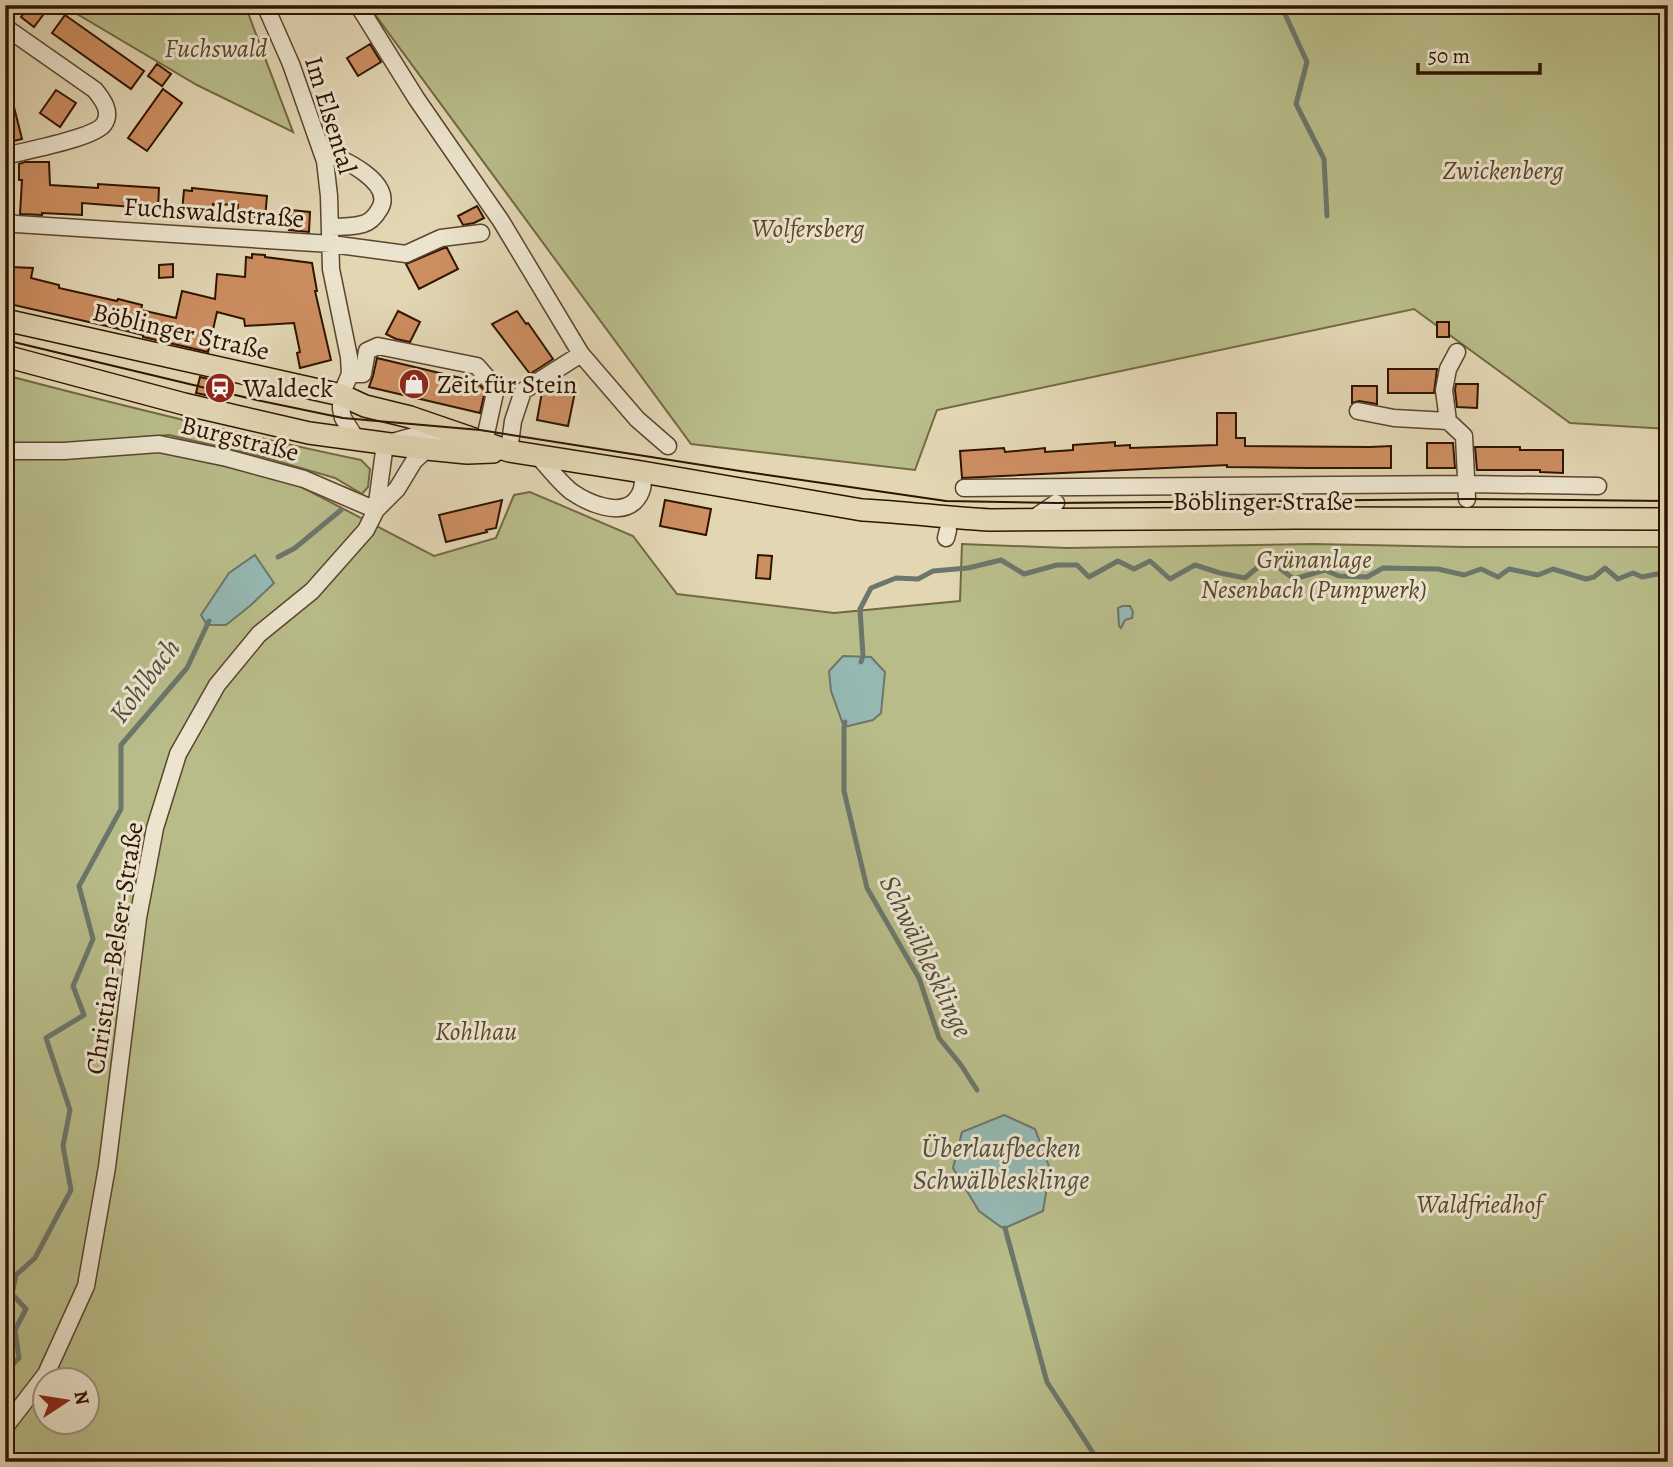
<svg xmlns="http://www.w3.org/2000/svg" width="1673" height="1467" font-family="Alegreya,serif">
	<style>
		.green { fill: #b8bc89; stroke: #746844; stroke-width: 2; fill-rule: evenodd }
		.water { fill: #95b8b2; stroke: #6c766b; stroke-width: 2 }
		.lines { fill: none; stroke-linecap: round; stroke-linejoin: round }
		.stream { stroke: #6c766b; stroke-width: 5 }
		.building { fill: #cd8e61; stroke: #2f1400; stroke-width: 2 }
		.minor-casing { stroke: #5c442d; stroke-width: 19 }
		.major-casing { stroke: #2f1400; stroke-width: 24 }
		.minor { stroke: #ece4ce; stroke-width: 16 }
		.major { stroke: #e2d6b3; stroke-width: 21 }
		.tram { stroke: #2f1400; stroke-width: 2 }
		.labels { text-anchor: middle; stroke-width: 6; stroke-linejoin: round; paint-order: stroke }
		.park-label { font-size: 26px; font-style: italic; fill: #584629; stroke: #ece4ce }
		.street-label { font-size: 26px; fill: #2f1400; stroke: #ece4ce }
		.poi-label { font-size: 26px; fill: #2f1400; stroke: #ece4ce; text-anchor: start }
		.water-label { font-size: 28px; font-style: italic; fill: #534d3e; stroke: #ece4ce }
	</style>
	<rect width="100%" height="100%" fill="#e2d6b3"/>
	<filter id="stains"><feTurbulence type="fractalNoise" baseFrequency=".00286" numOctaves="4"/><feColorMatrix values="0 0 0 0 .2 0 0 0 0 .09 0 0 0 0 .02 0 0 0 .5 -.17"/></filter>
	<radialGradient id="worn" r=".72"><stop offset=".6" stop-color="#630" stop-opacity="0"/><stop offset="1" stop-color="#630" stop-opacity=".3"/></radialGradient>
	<!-- green -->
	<path class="green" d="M 62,5 L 245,5 L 293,132 L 197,85 Z
		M 368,5 L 1668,5 L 1668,429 L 1570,423 L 1414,309 L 937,410 L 915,470 L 691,444 Z
		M 5,375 C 123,406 242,435 361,460 L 370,469 L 368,487 L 362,494 L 335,478 L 263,457 L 169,435 L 62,445 L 5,448 Z
		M 156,451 L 288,480 L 434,556 L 496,538 L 514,495 L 530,492 L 633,536 L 677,594 L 834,613 L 960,601 L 962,544 L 1067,548 L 1313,544 L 1465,547 L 1668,547 L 1668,1462 L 5,1462 L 5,456 ZM 46,1380 L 88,1380 L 88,1422 L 46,1422 Z"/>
	<!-- water -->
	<path class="water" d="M 255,555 L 274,583 L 251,605 L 226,625 L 207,625 L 201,615 L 229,573 Z
		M 1122,606 L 1130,606 L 1133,612 L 1132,618 L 1125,620 L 1121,628 L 1119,626 L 1118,608 Z
		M 843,656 L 871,657 L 885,672 L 881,713 L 873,720 L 844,727 L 831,691 L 829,671 Z
		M 1004,1115 L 1035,1129 L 1050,1169 L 1043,1211 L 1005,1228 L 1001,1227 L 979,1211 L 953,1168 L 962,1132 Z"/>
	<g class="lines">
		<!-- stream -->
		<path class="stream" d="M 1283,5 L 1285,14 L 1307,62 L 1296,104 L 1324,159 L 1327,216
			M 278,557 L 295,548 L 341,510
			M 861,662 L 863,656 L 860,609 L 871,588 L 896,578 L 918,579 L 933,571 L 968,568 L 1001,560 L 1024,574 L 1057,565 L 1077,565 L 1089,577 L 1118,561 L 1134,569 L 1150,561 L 1170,579 L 1195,565 L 1220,573 L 1245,578 L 1258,567 L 1278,567 L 1294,579 L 1325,570 L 1339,576 L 1367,577 L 1383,568 L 1438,569 L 1464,575 L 1481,569 L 1498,577 L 1509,569 L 1538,575 L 1553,569 L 1586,579 L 1594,577 L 1605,568 L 1618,579 L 1633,573 L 1642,577 L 1657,574 L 1668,578
			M 845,722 L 844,727 L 844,791 L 867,888 L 919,978 L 939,1038 L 961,1065 L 977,1090
			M 1005,1228 L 1047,1382 L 1099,1462
			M 5,1372 L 19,1358 L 15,1330 L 26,1309 L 12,1294 L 16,1275 L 35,1258 L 71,1190 L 63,1146 L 70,1110 L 46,1038 L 84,1015 L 73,986 L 93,939 L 79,886 L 121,809 L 121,745 L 187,668 L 209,621"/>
	</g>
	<!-- building -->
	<path class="building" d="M 30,5 L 43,15 L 34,27 L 21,17 Z
		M 65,15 L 144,71 L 131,89 L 52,33 Z
		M 370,44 L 381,62 L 358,76 L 347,58 Z
		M 157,64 L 171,74 L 162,86 L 148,76 Z
		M 163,89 L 182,103 L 147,151 L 128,138 Z
		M 56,90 L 76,103 L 60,127 L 40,113 Z
		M 10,91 L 22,139 L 5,143 L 5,92 Z
		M 25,162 L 49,162 L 50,185 L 98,188 L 98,184 L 159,188 L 158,209 L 82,203 L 82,215 L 42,213 L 42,215 L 20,214 L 22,180 L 19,180 L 19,164 Z
		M 192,188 L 267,196 L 265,218 L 237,215 L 238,205 L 213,204 L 212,213 L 182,212 L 184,190 L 192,191 Z
		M 477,206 L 484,218 L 474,223 L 463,225 L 458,216 Z
		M 291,210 L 310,212 L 309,232 L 289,230 Z
		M 444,248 L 447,248 L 458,269 L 419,289 L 406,264 Z
		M 252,254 L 265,255 L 265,257 L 312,263 L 317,291 L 315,291 L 331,360 L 300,368 L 297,353 L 300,352 L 294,323 L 245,326 L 244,319 L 217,312 L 208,352 L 143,337 L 143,335 L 111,327 L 5,303 L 5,277 L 8,277 L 11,267 L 33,268 L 31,278 L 59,285 L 59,288 L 117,301 L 118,299 L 142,305 L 141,310 L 176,318 L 182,291 L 215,299 L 217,274 L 245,277 L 246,257 L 252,258 Z
		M 173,264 L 173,277 L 159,278 L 159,265 Z
		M 398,311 L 420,322 L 410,342 L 396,339 L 386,334 Z
		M 517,311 L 526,324 L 528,323 L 553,359 L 530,374 L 492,324 Z
		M 1437,322 L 1449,322 L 1449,337 L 1437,337 Z
		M 377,358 L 477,382 L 485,391 L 480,413 L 369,387 L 373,376 Z
		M 1388,369 L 1437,369 L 1434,393 L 1388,393 Z
		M 200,377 L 226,383 L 223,399 L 196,393 Z
		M 1456,384 L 1478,384 L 1477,408 L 1457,407 L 1455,390 Z
		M 1352,386 L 1377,386 L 1377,404 L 1359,401 L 1352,403 Z
		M 548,387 L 575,392 L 568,426 L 537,420 L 542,392 Z
		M 1217,413 L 1236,413 L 1236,438 L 1245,438 L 1245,446 L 1370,447 L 1391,446 L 1391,468 L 1307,468 L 1227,467 L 1227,465 L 962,478 L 960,451 L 1004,448 L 1005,452 L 1045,448 L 1045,452 L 1073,450 L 1073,445 L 1115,442 L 1115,446 L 1130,445 L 1130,448 L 1217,445 Z
		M 1427,443 L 1453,443 L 1455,468 L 1427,468 Z
		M 1475,447 L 1520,447 L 1520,450 L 1563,450 L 1563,473 L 1540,472 L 1540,470 L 1477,470 Z
		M 502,500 L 496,528 L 486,530 L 487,532 L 446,542 L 439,515 Z
		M 665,500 L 711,509 L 706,535 L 660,526 Z
		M 758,555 L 772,556 L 770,579 L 756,578 Z"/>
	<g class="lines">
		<!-- minor casing -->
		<g class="minor-casing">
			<path id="minor" d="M 265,5 L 291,64 L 325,161 L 329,196 L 331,269 L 349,357 L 350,374 L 341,395 L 341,409 L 343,418 L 357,440
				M 358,5 L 416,98 L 501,221 L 581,354 L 637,419 L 668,446
				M 5,27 L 95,90 C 103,100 112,112 104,124 C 95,138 24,151 5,156
				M 322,152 C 342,157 397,184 379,210 C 375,217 370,222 363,224 C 352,227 341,227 330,227
				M 5,221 L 16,224 L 331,244 L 406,254 L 441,238 L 481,233
				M 1457,352 L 1448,369 L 1444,390 L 1448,421 L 1464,436 L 1467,499
				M 350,374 L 363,374 L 367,351 L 378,346 L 477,366 L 496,388 L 484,443
				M 1358,411 L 1394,418 L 1448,421
				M 5,451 L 64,451 L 159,444 L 227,458 L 304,479 L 376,510
				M 509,451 L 513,421 L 523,391 L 581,354
				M 538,456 C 548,467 561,484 572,492 C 588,503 618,516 634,502 C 643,493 644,484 642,472
				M 964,488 L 1467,484 L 1598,486
				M 376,510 L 397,489 L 414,461 L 427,449
				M 1031,520 L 1056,503
				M 946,538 L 948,530
				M 5,1427 L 46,1374 L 86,1286 L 107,1167 L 138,918 L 155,828 L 178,754 L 217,685 L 259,634 L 312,591 L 366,530 L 376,510 L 385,444 L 414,436 L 455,436"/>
		</g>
		<!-- major casing -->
		<g class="major-casing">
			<path id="major" d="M 5,320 L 341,395 L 365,406 L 410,417 L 509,451 L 642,472 L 862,510 C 905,512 948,518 990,520 L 1298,518 L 1668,519
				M 5,356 L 184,404 L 309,433 L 427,449 L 467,453 L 493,452"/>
		</g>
		<!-- minor -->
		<use href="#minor" class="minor"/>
		<!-- major -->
		<use href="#major" class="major"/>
		<!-- tram -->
		<path class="tram" d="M 5,340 L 252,399 L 343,418 L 480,430 L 740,471 L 946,501 L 1056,503 L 1467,499 L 1668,501"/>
	</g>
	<!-- icons -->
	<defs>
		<g id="shop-disc" transform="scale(1.575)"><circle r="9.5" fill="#8f2418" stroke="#ece4ce"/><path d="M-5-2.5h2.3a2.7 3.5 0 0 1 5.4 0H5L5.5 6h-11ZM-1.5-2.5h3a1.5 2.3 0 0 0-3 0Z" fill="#fff"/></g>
		<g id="station-disc" transform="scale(1.575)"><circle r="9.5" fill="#8f2418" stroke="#ece4ce"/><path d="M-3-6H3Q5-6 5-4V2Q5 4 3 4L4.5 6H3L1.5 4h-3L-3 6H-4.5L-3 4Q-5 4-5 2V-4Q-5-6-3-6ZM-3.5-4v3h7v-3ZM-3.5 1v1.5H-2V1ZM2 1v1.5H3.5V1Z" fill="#fff"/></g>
	</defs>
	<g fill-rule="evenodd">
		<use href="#shop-disc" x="414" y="384"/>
		<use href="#station-disc" x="220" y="388"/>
	</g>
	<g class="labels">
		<!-- park labels -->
		<g class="park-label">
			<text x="216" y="57">Fuchswald</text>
			<text x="1503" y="179">Zwickenberg</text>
			<text x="808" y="237">Wolfersberg</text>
			<text x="1314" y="568">Grünanlage<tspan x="1314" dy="30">Nesenbach (Pumpwerk)</tspan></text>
			<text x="476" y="1040">Kohlhau</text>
			<text x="1479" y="1213">Waldfriedhof</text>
		</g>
		<!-- street labels -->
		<g class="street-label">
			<text transform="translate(331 115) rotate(73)" y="9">Im Elsental</text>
			<text transform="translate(214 212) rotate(4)" y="9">Fuchswaldstraße</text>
			<text transform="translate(181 331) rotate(13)" y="9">Böblinger Straße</text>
			<text transform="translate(240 438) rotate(14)" y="9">Burgstraße</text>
			<text x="1263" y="510">Böblinger Straße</text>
			<text transform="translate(114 948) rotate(-81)" y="9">Christian-Belser-Straße</text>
		</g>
		<!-- poi labels -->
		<g class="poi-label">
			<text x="437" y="393">Zeit für Stein</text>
			<text x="243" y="397">Waldeck</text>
		</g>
		<!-- water labels -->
		<g class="water-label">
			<text transform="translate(144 680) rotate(-53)" y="10">Kohlbach</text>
			<text transform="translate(927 956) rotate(64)" y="10">Schwälblesklinge</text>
			<text x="1001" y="1157">Überlaufbecken<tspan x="1001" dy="32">Schwälblesklinge</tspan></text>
		</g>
	</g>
	<!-- margin -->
	<rect width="1673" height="1467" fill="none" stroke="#e2d6b3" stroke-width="28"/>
	<rect x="7" y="7" width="1659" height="1453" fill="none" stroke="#2f1400" stroke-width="3.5"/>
	<rect x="14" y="14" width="1645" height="1439" fill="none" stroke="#2f1400" stroke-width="2"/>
	<!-- north arrow -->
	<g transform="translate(66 1401) rotate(78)"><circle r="33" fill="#ece4ce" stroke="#a0917c" stroke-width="2"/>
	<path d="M0-5L12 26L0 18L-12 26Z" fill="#8f2418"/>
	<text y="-10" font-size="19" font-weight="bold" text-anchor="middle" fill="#2f1400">N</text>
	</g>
	<!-- scale -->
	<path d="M1418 63v10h122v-10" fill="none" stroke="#2f1400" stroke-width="3.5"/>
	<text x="1428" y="63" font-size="21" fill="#2f1400" stroke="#ece4ce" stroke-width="5" paint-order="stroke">50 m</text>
	<rect width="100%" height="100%" filter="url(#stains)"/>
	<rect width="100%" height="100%" fill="url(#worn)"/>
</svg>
